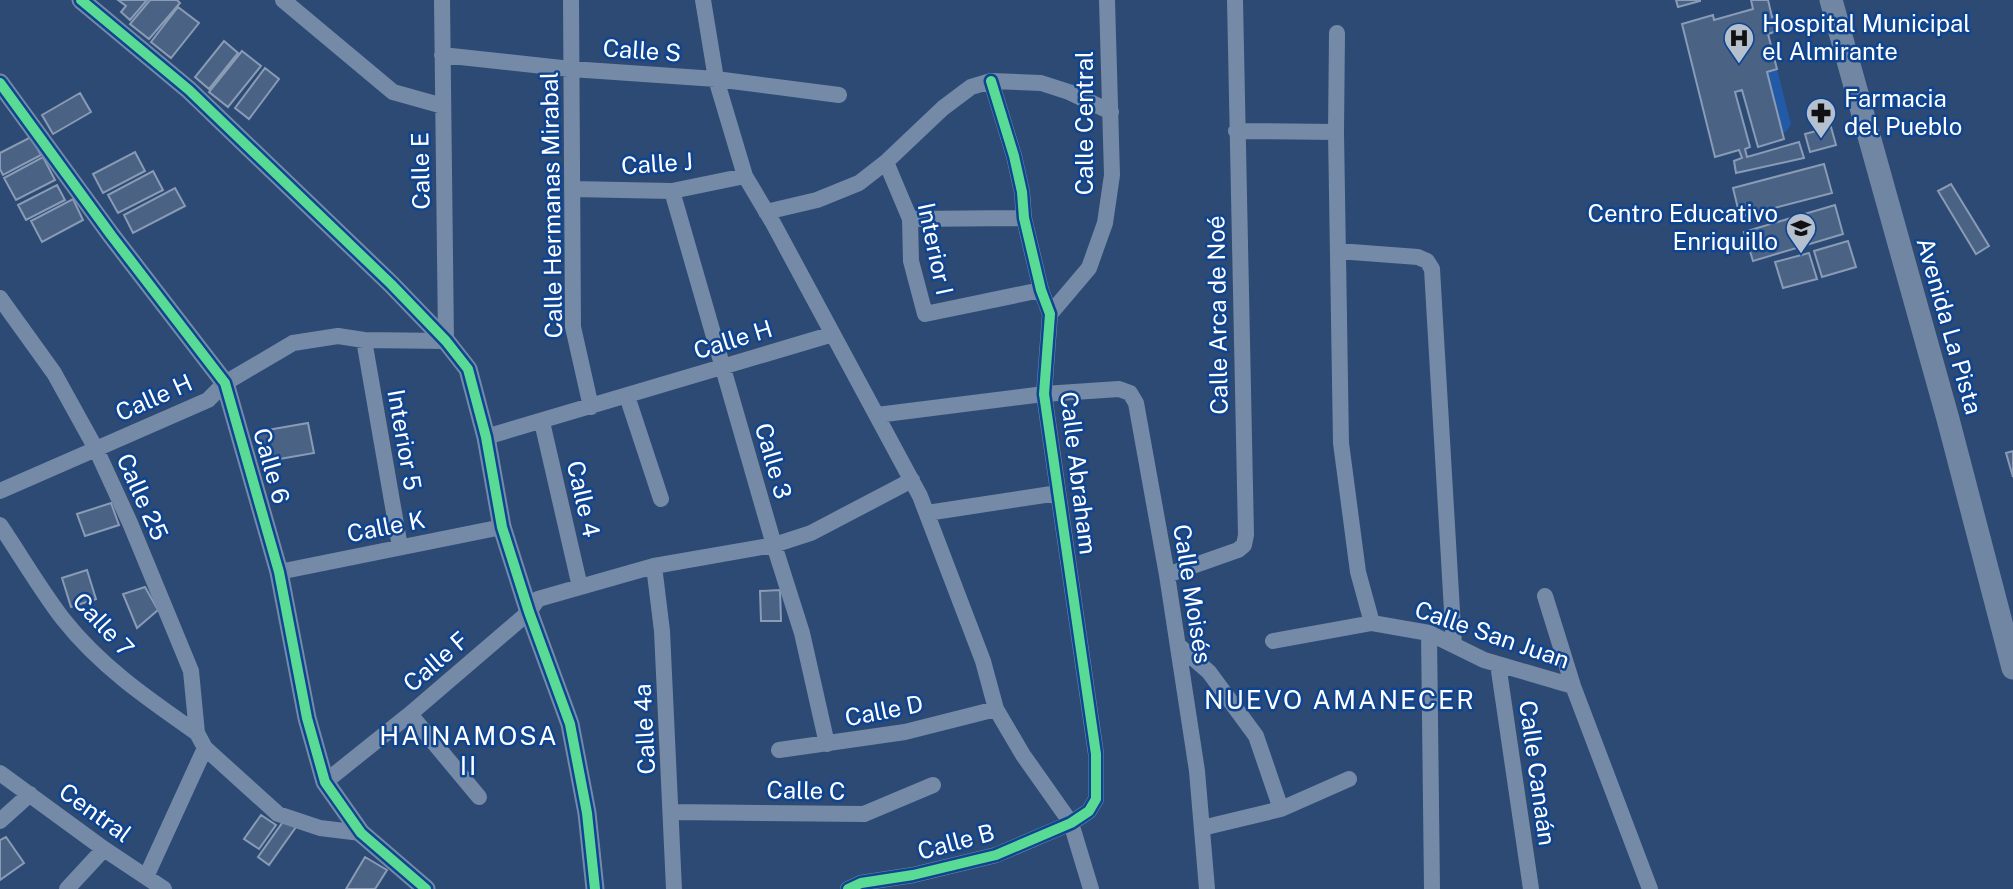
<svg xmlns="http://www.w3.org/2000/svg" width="2013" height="889" font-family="'Public Sans',sans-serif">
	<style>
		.green { fill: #225aa8 }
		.building { fill: #4a6283; stroke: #899bb5; stroke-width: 2 }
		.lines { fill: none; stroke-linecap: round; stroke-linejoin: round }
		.minor { stroke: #748aa7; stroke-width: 16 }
		.tertiary { stroke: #748aa7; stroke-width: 19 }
		.secondary { stroke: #7086a3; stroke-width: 23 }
		.cycleway-casing { stroke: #0f4491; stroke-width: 15 }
		.cycleway { stroke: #5adb95; stroke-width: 10 }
		.labels { text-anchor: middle; stroke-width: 5; stroke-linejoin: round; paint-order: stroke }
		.poi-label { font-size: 24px; fill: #fff; stroke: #0f4491; text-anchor: start }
		.street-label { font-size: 24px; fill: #fff; stroke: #0f4491 }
		.neighbourhood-label { font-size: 26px; letter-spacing: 2px; fill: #fff; stroke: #0f4491 }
	</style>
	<rect width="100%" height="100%" fill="#2c4a74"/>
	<!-- green -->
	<path class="green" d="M 1777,69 L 1791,124 L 1786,132 L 1782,133 L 1767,72 Z"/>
	<!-- building -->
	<path class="building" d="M 118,0 L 147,0 L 130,20 L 121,12 L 126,6 Z
		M 150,0 L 177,0 L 180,3 L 149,39 L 130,24 Z
		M 1676,0 L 1700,0 L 1700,1 L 1678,7 Z
		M 1751,0 L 1768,0 L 1772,17 L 1776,16 L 1780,30 L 1768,34 L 1777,69 L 1767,72 L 1784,139 L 1758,147 L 1742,90 L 1735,92 L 1750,147 L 1745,149 L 1747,157 L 1799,142 L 1804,158 L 1736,173 L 1734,161 L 1742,158 L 1739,150 L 1715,157 L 1682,24 L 1713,15 L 1714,20 L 1753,9 Z
		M 178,7 L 199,23 L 171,58 L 151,42 Z
		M 224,41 L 238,53 L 209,89 L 195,77 Z
		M 242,51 L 261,66 L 228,107 L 209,92 Z
		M 265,68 L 279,79 L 249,119 L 235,108 Z
		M 80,93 L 91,112 L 53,134 L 42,115 Z
		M 1831,127 L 1836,145 L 1810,152 L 1805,134 Z
		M 31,137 L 41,155 L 3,175 L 0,169 L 0,153 Z
		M 135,152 L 145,171 L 103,193 L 93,174 Z
		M 43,157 L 55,180 L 16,200 L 4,178 Z
		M 1824,164 L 1832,193 L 1740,217 L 1733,188 Z
		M 153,171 L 163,190 L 118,213 L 108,195 Z
		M 1951,184 L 1989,246 L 1976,254 L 1938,191 Z
		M 57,185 L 65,200 L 26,220 L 18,205 Z
		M 175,188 L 185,206 L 133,233 L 124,215 Z
		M 73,199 L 83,220 L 42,242 L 31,221 Z
		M 1835,205 L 1843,234 L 1753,261 L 1744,232 Z
		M 1848,241 L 1856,267 L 1822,277 L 1814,251 Z
		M 1809,253 L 1817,279 L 1783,288 L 1775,262 Z
		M 308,423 L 314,453 L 262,462 L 256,432 Z
		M 2013,451 L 2013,477 L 2006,453 Z
		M 111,503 L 119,525 L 85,536 L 77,514 Z
		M 87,570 L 96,599 L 71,607 L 62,578 Z
		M 145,587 L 158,610 L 137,628 L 123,594 Z
		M 780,590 L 781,621 L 761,621 L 760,591 Z
		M 261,815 L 276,825 L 259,849 L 244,839 Z
		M 285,819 L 296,827 L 269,865 L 258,857 Z
		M 6,837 L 24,863 L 0,880 L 0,840 Z
		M 365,857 L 387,870 L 375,889 L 346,889 Z"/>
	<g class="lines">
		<!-- minor -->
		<path class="minor" d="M 283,0 L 393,92 L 443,106
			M 571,0 L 573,327 L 591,407
			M 703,0 L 716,79 L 745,176 L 773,223 L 920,496 L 983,661 L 996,709 L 1023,755 L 1071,823 L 1091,889
			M 442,55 L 571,69 L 716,79 L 839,95
			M 1236,131 L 1336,132 L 1337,33
			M 1336,132 L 1341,443 L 1358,572 L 1372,623
			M 886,162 L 910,219 L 911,261 L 925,314 L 1041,290
			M 572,189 L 672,191 L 745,176
			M 672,191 L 774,545 L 802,633 L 827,744
			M 766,212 L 817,200 L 859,183 L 886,162 L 943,108 L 971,87 L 991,81 L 1041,83 L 1069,92 L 1111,112
			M 910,219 L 1024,218
			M 1338,251 L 1418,257 L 1427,261 L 1432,269 L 1454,645
			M 0,298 L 54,373 L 96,449 L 130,523 L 191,671 L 197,733 L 205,748 L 278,814 L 320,828 L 361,833
			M 1050,314 L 1089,268 L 1105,223 L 1112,175 L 1107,0
			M 364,340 L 400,547
			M 627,396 L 661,499
			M 877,415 L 1044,394 L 1119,389 L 1130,393 L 1136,403 L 1167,575 L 1197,771 L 1207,889
			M 542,422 L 580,587
			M 486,437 L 833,334
			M 0,491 L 208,400 L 225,383 L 293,343 L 338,336 L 364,340 L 446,341 L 442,0
			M 927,513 L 1058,493
			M 0,525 C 21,556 40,589 63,619 C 100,666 148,699 197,733
			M 654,566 L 662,631 L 674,889
			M 279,572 L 502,527
			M 1167,575 L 1238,550 L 1244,545 L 1246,535 L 1235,0
			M 1545,596 L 1573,686 L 1650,889
			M 1429,633 L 1432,889
			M 1273,641 L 1372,623 L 1429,633 L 1484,660 L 1573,686
			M 1178,645 L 1209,672 L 1256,736 L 1281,809
			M 1498,664 L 1531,889
			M 410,714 L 479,797
			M 779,750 L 905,732 L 996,709
			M 0,773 L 104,849 L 164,889
			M 325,782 L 410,714 L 529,612 L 538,599 L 654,566 L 774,545 L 811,533 L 912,480
			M 672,812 L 864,814 L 933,785
			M 0,821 L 30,794
			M 1202,828 L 1281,809 L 1349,779
			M 146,877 L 205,748
			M 67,889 L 104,849
			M 848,889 L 861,883 L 913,875 L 996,855 L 1071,823 L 1089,811 L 1096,799 L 1096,754 L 1044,394 L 1050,314 L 1041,290 L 1024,218 L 1022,192 L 1014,156 L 991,81"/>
		<!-- tertiary -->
		<path class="tertiary" d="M 81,0 L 189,90 L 391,284 L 446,341 L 468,369 L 486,437 L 502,527 L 529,612 L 570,724 L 587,813 L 595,889
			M 0,83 L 111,235 L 225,383 L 279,572 L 307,718 L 325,782 L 361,833 L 426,889"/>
		<!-- secondary -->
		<path class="secondary" d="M 1831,0 L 1948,419 L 2013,668"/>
		<!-- cycleway casing -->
		<g class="cycleway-casing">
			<path id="cycleway" d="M 81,0 L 189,90 L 391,284 L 446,341 L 468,369 L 486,437 L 502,527 L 529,612 L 570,724 L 587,813 L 595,889
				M 0,83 L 111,235 L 225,383 L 279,572 L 307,718 L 325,782 L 361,833 L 426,889
				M 848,889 L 861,883 L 913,875 L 996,855 L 1071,823 L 1089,811 L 1096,799 L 1096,754 L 1044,394 L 1050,314 L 1041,290 L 1024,218 L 1022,192 L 1014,156 L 991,81"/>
		</g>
		<!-- cycleway -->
		<use href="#cycleway" class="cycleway"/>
	</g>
	<!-- icons -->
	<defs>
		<g id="hospital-pin" transform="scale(1.575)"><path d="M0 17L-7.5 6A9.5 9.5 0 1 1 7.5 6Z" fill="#b5c0ce" stroke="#0f4491"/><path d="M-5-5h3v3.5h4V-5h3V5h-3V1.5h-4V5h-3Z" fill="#111"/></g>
		<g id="pharmacy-pin" transform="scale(1.575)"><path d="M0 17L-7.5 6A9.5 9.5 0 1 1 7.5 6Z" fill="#b5c0ce" stroke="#0f4491"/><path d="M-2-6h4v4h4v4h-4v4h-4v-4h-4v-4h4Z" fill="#111"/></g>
		<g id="school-pin" transform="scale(1.575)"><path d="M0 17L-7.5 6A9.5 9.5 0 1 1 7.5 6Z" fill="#b5c0ce" stroke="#0f4491"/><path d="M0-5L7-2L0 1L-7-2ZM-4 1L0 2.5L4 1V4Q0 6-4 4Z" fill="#111"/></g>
	</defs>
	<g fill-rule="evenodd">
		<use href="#hospital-pin" x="1739" y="38"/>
		<use href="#pharmacy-pin" x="1821" y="113"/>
		<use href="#school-pin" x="1801" y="228"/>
	</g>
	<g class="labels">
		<!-- poi labels -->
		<g class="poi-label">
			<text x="1762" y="32">Hospital Municipal<tspan x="1762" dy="28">el Almirante</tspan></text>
			<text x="1844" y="107">Farmacia<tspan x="1844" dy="28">del Pueblo</tspan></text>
			<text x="1778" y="222" text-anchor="end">Centro Educativo<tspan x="1778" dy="28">Enriquillo</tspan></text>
		</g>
		<!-- street labels -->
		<g class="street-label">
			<text transform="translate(642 51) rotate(4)" y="8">Calle S</text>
			<text transform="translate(1085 123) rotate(-90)" y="8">Calle Central</text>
			<text transform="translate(657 164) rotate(-4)" y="8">Calle J</text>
			<text transform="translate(421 171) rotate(-91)" y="8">Calle E</text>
			<text transform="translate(552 205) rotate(-91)" y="8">Calle Hermanas Mirabal</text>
			<text transform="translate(935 249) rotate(78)" y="8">Interior I</text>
			<text transform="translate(1218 315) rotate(-91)" y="8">Calle Arca de Noé</text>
			<text transform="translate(1949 326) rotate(74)" y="8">Avenida La Pista</text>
			<text transform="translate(733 340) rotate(-17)" y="8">Calle H</text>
			<text transform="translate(154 398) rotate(-24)" y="8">Calle H</text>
			<text transform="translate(404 440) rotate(80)" y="8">Interior 5</text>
			<text transform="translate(773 461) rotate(74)" y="8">Calle 3</text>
			<text transform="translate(271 466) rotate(74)" y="8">Calle 6</text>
			<text transform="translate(1078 473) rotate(83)" y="8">Calle Abraham</text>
			<text transform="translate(142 497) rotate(66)" y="8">Calle 25</text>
			<text transform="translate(583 499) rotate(77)" y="8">Calle 4</text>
			<text transform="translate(386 527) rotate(-11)" y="8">Calle K</text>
			<text transform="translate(1192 594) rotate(81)" y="8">Calle Moisés</text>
			<text transform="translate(103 625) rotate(47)" y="8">Calle 7</text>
			<text transform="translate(1492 635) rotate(19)" y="8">Calle San Juan</text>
			<text transform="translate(436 662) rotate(-41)" y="8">Calle F</text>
			<text transform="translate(884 711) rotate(-11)" y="8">Calle D</text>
			<text transform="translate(645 729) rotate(-93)" y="8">Calle 4a</text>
			<text transform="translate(1537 773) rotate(82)" y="8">Calle Canaán</text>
			<text transform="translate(806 791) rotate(1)" y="8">Calle C</text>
			<text transform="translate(95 813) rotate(36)" y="8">Central</text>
			<text transform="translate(956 842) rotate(-15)" y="8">Calle B</text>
		</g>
		<!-- neighbourhood labels -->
		<g class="neighbourhood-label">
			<text x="1340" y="709">NUEVO AMANECER</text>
			<text x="469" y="745">HAINAMOSA<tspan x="469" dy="30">II</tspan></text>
		</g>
	</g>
</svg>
